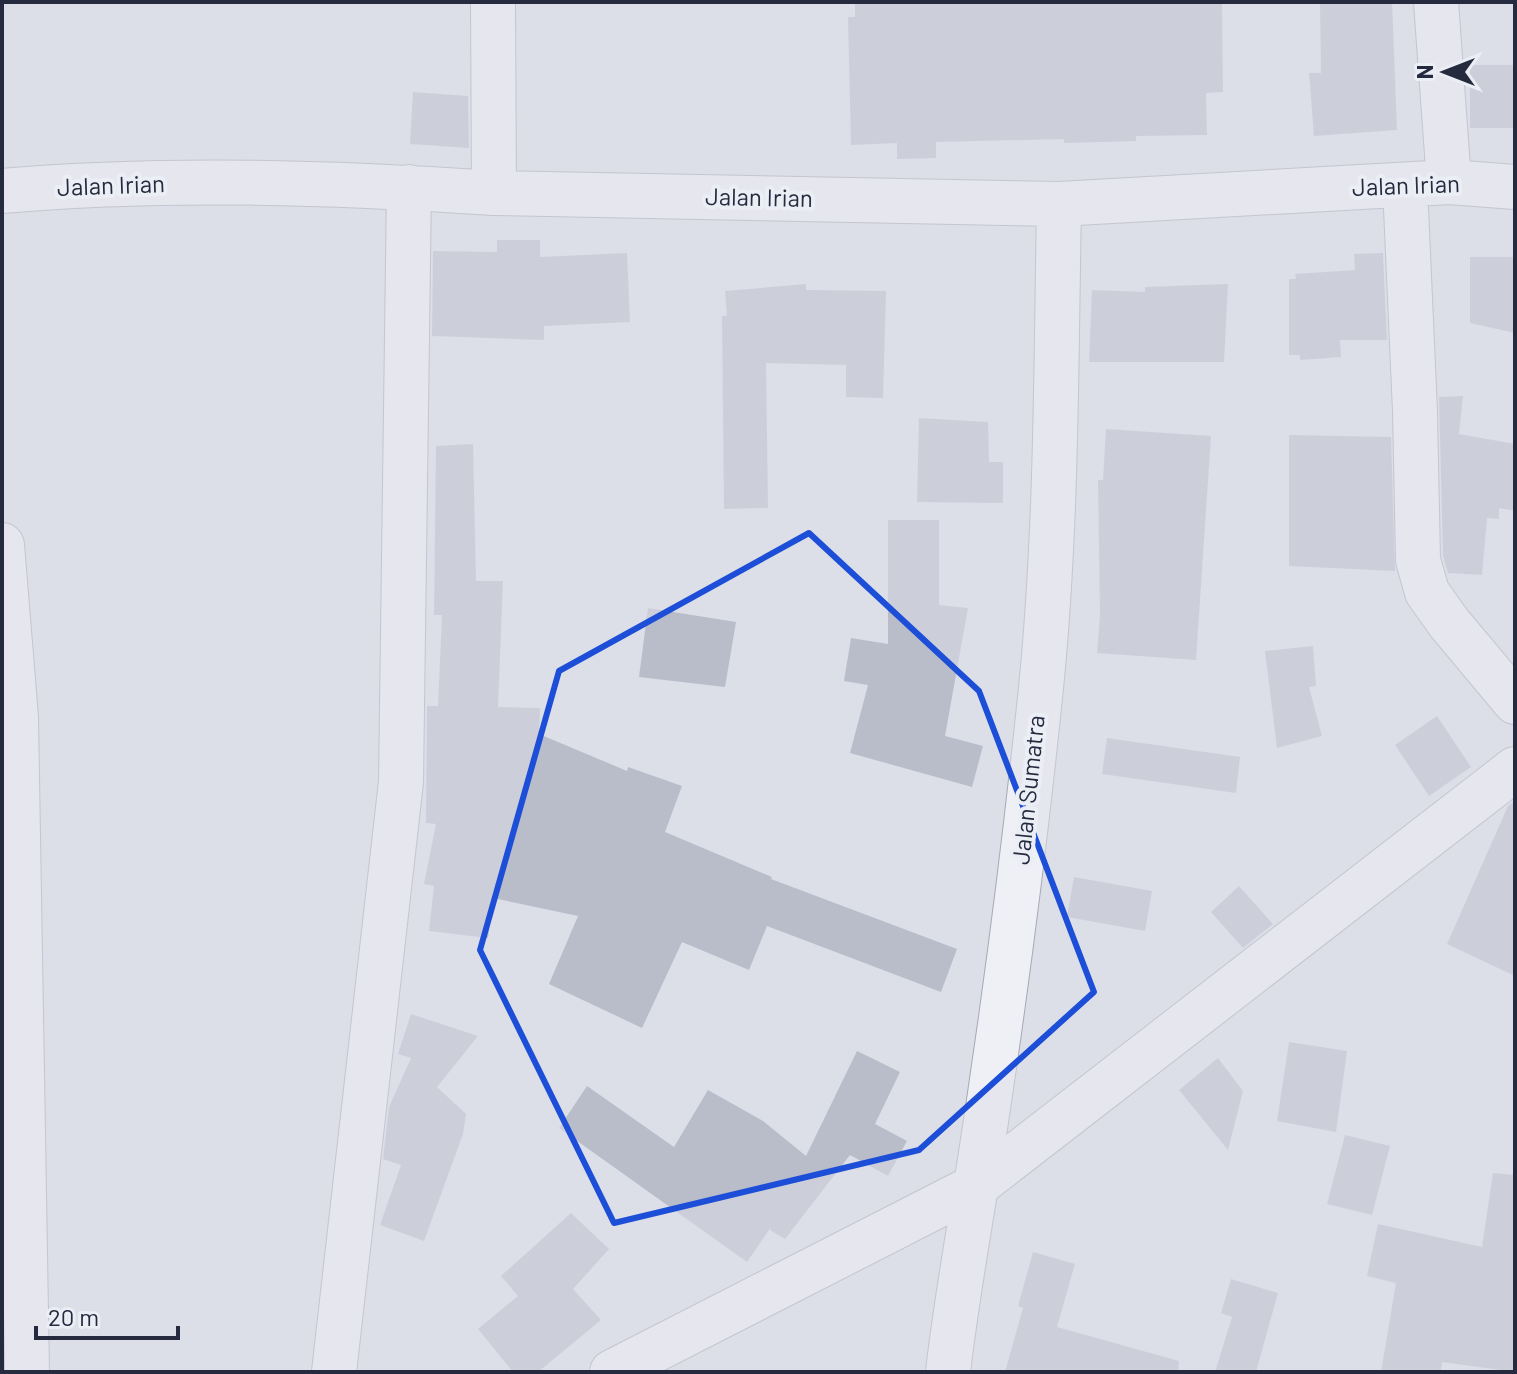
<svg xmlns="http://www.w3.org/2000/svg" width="1517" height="1374" font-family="Barlow,sans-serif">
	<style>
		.building { fill: #b9bdca }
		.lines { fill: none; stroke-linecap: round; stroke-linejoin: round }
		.minor-casing { stroke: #a5a9b4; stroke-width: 46 }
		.minor { stroke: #eff0f5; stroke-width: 44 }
		.marked { fill: none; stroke: #1d4ed8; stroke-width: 6; stroke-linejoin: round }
		.labels { text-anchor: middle; stroke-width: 8; stroke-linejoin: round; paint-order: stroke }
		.street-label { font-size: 24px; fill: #252a3e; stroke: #ebeef5 }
	</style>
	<rect width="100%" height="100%" fill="#dcdfe7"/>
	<!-- building -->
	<path class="building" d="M 855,2 L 1222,2 L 1223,92 L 1206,93 L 1207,135 L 1136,136 L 1136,141 L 1064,143 L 1064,139 L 936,142 L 936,158 L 897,159 L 897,143 L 851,145 L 848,17 L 855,17 Z
		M 1320,2 L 1392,2 L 1397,130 L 1314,136 L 1309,73 L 1321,73 Z
		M 1470,65 L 1513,65 L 1513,128 L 1470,128 Z
		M 413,92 L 468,96 L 469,148 L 410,144 Z
		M 497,240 L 540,240 L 540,257 L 627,253 L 630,322 L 544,326 L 544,340 L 432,336 L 433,251 L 497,252 Z
		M 1383,253 L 1387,340 L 1340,340 L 1341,357 L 1300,360 L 1300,355 L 1289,355 L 1289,279 L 1296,279 L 1295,274 L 1355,270 L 1354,254 Z
		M 1470,257 L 1515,257 L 1515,333 L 1470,323 Z
		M 806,284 L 806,290 L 886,291 L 883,398 L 846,397 L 846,365 L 766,363 L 768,508 L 724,509 L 722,316 L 727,316 L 725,291 Z
		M 1228,284 L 1224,362 L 1089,362 L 1092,290 L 1145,292 L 1145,287 Z
		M 1463,396 L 1459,434 L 1515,444 L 1515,511 L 1499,508 L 1499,519 L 1487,518 L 1482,575 L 1448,573 L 1443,556 L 1439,397 Z
		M 919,418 L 988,422 L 989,462 L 1003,462 L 1003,503 L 917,502 Z
		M 1106,429 L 1211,436 L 1196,660 L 1097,653 L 1100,615 L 1098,480 L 1103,480 Z
		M 1289,435 L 1391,437 L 1395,571 L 1289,566 Z
		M 473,444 L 476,581 L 503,581 L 498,707 L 540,708 L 539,734 L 627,771 L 628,767 L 682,786 L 665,832 L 772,877 L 771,879 L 957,949 L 941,992 L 767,926 L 749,970 L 682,942 L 642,1028 L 549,984 L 578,916 L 493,898 L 488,938 L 429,931 L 434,886 L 424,884 L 436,824 L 426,823 L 427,706 L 438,706 L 442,615 L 434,615 L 436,446 Z
		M 888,520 L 939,520 L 939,605 L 968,608 L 945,736 L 983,746 L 972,787 L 850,753 L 868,685 L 844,681 L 851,638 L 888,644 Z
		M 648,608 L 736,622 L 725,687 L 639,677 Z
		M 1313,646 L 1316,686 L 1309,687 L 1322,736 L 1277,748 L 1265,651 Z
		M 1437,716 L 1471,767 L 1429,796 L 1395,745 Z
		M 1107,738 L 1240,757 L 1236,793 L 1102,774 Z
		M 1515,801 L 1515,976 L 1447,944 L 1508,806 Z
		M 1074,877 L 1152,891 L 1145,931 L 1067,917 Z
		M 1239,886 L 1273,924 L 1243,948 L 1211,912 Z
		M 411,1014 L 478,1036 L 437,1087 L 466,1114 L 463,1134 L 424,1241 L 380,1225 L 401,1165 L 383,1159 L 389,1107 L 411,1058 L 398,1054 Z
		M 1289,1042 L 1347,1051 L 1336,1132 L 1277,1121 Z
		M 857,1051 L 900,1072 L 875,1124 L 907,1141 L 888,1176 L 850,1155 L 785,1239 L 770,1230 L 771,1227 L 747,1262 L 559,1128 L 587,1086 L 674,1147 L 708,1090 L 763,1121 L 806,1156 Z
		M 1218,1058 L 1243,1091 L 1228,1150 L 1179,1090 Z
		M 1345,1135 L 1390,1146 L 1372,1215 L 1327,1204 Z
		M 1493,1173 L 1515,1175 L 1515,1372 L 1442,1362 L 1441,1372 L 1381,1372 L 1396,1283 L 1367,1276 L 1378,1224 L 1482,1247 Z
		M 571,1213 L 609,1249 L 573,1289 L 601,1320 L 538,1372 L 513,1372 L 478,1329 L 518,1296 L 501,1276 Z
		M 1033,1252 L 1075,1264 L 1057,1327 L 1179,1361 L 1178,1372 L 1005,1372 L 1023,1308 L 1018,1306 Z
		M 1231,1279 L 1278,1293 L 1256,1372 L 1215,1372 L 1232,1317 L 1221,1313 Z"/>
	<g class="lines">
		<!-- minor casing -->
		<g class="minor-casing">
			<path id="minor" d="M 493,2 L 494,193
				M 1436,2 L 1449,182
				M 1405,186 L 1415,411 L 1418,560 L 1427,592 L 1449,623 L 1515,702
				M 2,191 C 165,177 331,182 494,193 L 1059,204 L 1449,182 L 1515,187
				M 2,545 L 16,717 L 27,1372
				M 334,1372 L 401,782 L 409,187
				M 612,1372 L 976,1186 L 1515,769
				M 948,1372 C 955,1310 966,1248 976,1186 C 1002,1021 1024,854 1041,688 C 1057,527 1056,365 1059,204"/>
		</g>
		<!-- minor -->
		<use href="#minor" class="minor"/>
	</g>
	<!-- marked area -->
	<path d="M0 0H1517V1374H0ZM 809,533 L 979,691 L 1094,992 L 919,1150 L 614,1223 L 480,950 L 559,671 Z" fill="#dcdfe7" fill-opacity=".55" fill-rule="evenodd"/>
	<path class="marked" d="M 809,533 L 979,691 L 1094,992 L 919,1150 L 614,1223 L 480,950 L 559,671 Z"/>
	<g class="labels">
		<!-- street labels -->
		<g class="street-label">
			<text transform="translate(111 186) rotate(-2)" y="8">Jalan Irian</text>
			<text transform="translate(1406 186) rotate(-2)" y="8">Jalan Irian</text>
			<text transform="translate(759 198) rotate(1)" y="8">Jalan Irian</text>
			<text transform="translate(1029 790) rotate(-84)" y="8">Jalan Sumatra</text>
		</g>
	</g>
	<!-- border -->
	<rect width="1517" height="1374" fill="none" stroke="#252a3e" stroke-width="8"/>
	<!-- north arrow -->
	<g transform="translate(1445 72) rotate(270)" stroke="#ebeef5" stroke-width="6" paint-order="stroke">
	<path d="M0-6L14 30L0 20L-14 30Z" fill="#252a3e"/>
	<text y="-12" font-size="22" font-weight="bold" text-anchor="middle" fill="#252a3e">N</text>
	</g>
	<!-- scale -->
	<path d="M36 1326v12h142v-12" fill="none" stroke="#252a3e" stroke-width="4"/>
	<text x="48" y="1326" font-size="24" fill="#252a3e" stroke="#ebeef5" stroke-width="6" paint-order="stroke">20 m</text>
</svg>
